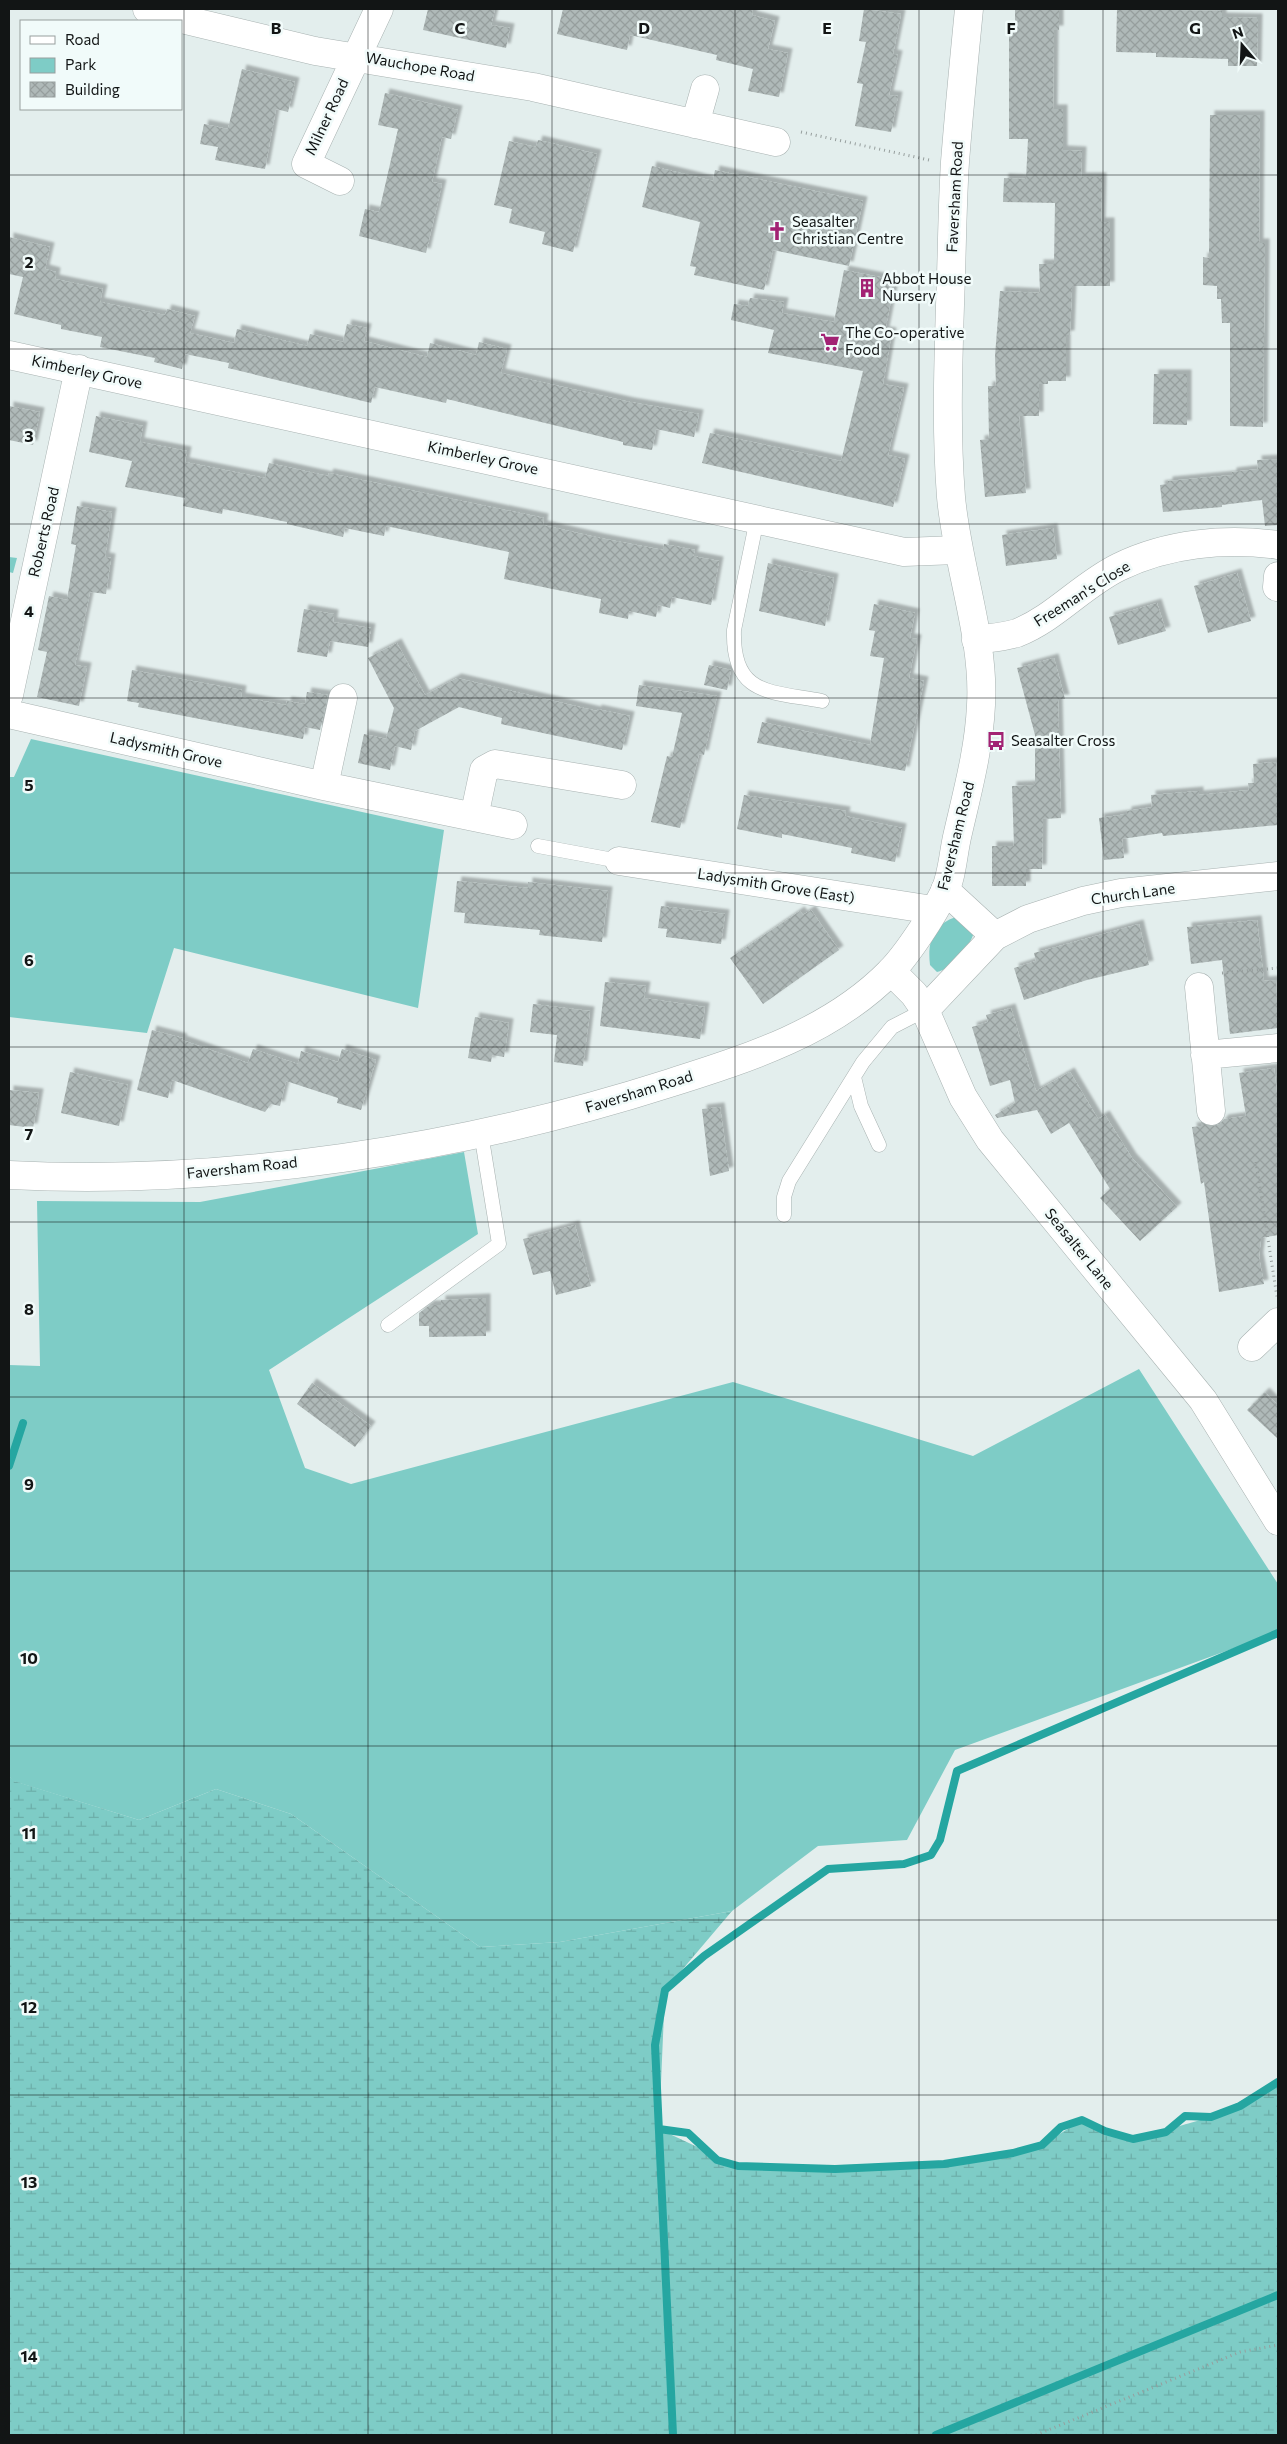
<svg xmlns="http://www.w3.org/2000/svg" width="1287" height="2444" font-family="Commissioner,sans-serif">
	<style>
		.green { fill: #7eccc6 }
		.wetland { fill: url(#wetland-marsh) }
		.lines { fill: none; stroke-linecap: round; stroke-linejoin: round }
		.stream { stroke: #25a6a1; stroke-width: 8 }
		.building { fill: url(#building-cross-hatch); filter: url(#shadow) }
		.service-casing { stroke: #a8b2b1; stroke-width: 15 }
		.minor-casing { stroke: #a8b2b1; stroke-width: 29 }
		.tertiary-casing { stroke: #a8b2b1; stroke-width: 29 }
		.path { stroke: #969e9d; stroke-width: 3; stroke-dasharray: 1 4; stroke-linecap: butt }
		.service { stroke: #fff; stroke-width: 14 }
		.minor { stroke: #fff; stroke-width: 28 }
		.tertiary { stroke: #fff; stroke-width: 28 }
		.grid { fill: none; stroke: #121515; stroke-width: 1; stroke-opacity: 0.55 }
		.labels { text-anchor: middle; stroke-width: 5; stroke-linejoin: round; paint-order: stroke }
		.street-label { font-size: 15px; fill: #121515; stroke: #f1fbfa }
		.poi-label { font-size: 15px; fill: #121515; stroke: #f1fbfa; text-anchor: start }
		.grid-label { font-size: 16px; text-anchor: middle; font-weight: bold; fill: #121515; stroke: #f1fbfa; stroke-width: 5; stroke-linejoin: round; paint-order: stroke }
	</style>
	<defs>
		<pattern id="wetland-marsh" width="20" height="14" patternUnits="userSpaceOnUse" patternTransform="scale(1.25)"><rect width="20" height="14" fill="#7eccc6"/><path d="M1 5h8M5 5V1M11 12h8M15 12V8" fill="none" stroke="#6caea9"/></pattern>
		<pattern id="building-cross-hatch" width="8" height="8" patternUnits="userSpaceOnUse" patternTransform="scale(1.25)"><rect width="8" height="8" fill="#afb9b8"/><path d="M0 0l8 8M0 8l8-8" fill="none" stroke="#969e9d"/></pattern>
		<filter id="shadow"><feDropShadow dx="4.5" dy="-4.5" stdDeviation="1" flood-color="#0004"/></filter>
	</defs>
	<rect width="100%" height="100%" fill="#e3eeed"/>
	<!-- green -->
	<path class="green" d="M 9,557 L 17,558 L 13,573 L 9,572 Z
		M 31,739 L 444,830 L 418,1008 L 174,948 L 147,1033 L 9,1017 L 9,777 L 14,777 Z
		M 956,917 L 974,932 C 970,947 952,969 937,972 L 930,965 C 927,941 934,924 956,917 Z
		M 464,1152 L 478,1234 L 269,1370 L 305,1468 L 351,1484 L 733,1382 L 973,1456 L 1139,1369 L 1278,1584 L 1278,1632 L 955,1750 L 907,1840 L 818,1846 L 732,1911 L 560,1942 L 480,1947 L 291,1814 L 216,1789 L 139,1820 L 13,1781 L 9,1776 L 9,1365 L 40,1366 L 37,1201 L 200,1202 Z"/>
	<!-- wetland -->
	<path class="wetland" d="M 9,1776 L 14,1781 L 139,1820 L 216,1789 L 291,1814 L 480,1947 L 560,1942 L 732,1911 L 665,1990 L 659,2129 L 738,2166 L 944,2164 L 1042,2145 L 1082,2120 L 1134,2139 L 1211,2117 L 1278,2081 L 1278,2435 L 9,2435 Z"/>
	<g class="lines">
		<!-- stream -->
		<path class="stream" d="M 9,1466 L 23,1423
			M 659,2129 L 688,2133 L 717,2160 L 738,2166 L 835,2169 L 944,2164 L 1013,2153 L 1042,2145 L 1061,2127 L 1082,2120 L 1105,2131 L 1133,2139 L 1166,2132 L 1185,2116 L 1211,2117 L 1240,2106 L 1278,2082
			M 673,2435 L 655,2045 L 665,1990 L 704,1956 L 828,1869 L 904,1864 L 931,1855 L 940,1840 L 957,1771 L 1278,1633
			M 936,2435 L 1278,2295"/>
	</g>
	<!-- building -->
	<path class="building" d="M 428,9 L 495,9 L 491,25 L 510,28 L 506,48 L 423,30 Z
		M 563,9 L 753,9 L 752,15 L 775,21 L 768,49 L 788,53 L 779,97 L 748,91 L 753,69 L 716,60 L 717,55 L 630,35 L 627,50 L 557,34 Z
		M 864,9 L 901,14 L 893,54 L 898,55 L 889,95 L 898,96 L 891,132 L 855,126 L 863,84 L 857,83 L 866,42 L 859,41 Z
		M 1015,9 L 1059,9 L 1059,30 L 1054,30 L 1053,109 L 1063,109 L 1063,150 L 1082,151 L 1081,177 L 1102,177 L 1101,222 L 1110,222 L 1110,286 L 1072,286 L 1070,335 L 1066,335 L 1066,381 L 1048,381 L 1048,384 L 1039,384 L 1039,416 L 1019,416 L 1026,493 L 985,497 L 980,440 L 989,439 L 988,386 L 996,386 L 995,356 L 1000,291 L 1040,293 L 1039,264 L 1054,264 L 1055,203 L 1003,202 L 1004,178 L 1026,179 L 1028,139 L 1009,139 L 1009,31 L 1015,31 Z
		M 1117,9 L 1222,11 L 1222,17 L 1258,18 L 1257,66 L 1228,66 L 1228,59 L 1156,57 L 1156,53 L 1116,52 Z
		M 242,69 L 295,82 L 288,112 L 276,109 L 265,169 L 215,160 L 218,147 L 200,144 L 204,124 L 228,129 Z
		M 385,93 L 458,110 L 451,139 L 442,137 L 432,182 L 442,184 L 426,253 L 359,236 L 365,209 L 379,212 L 398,129 L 378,125 Z
		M 1210,115 L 1260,115 L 1259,243 L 1265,243 L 1263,427 L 1230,426 L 1230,323 L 1222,323 L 1221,299 L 1217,299 L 1217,286 L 1203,285 L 1203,257 L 1209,258 Z
		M 538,140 L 597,154 L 573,252 L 542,244 L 545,232 L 509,223 L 512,209 L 494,205 L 509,141 L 536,147 Z
		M 652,166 L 713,181 L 715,170 L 863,201 L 849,266 L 773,250 L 764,290 L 694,275 L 696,267 L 690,266 L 700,222 L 642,207 Z
		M 9,237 L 50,247 L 45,269 L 56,272 L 55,279 L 103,289 L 100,302 L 165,315 L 167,309 L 195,316 L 190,333 L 234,343 L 237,329 L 307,346 L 310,334 L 343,342 L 347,324 L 367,328 L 364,341 L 427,357 L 430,343 L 476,355 L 479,342 L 507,349 L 501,373 L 630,402 L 699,414 L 694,437 L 656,429 L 652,450 L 623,445 L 623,442 L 447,399 L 446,403 L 375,387 L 371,403 L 228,368 L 229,363 L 185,354 L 182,369 L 154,362 L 155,358 L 100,347 L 102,337 L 61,329 L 61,325 L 14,314 L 23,277 L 9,274 Z
		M 844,270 L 895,280 L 885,331 L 892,332 L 883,384 L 904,388 L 888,455 L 905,459 L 893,507 L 702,463 L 710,433 L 841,461 L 863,371 L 768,353 L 774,330 L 731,320 L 734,304 L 748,306 L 750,298 L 784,302 L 782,313 L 834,322 Z
		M 1154,374 L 1187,374 L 1187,425 L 1153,424 Z
		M 9,406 L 40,412 L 33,445 L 9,440 Z
		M 96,416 L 143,426 L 140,442 L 187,451 L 185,462 L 265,478 L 269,463 L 328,476 L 329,473 L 544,518 L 543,525 L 600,538 L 663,550 L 664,544 L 695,550 L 693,556 L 719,561 L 711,605 L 672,597 L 670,608 L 658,605 L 656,617 L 629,611 L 628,619 L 599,613 L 601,599 L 504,579 L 509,552 L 386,526 L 384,536 L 345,528 L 343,537 L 287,524 L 287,522 L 223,509 L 222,514 L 183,506 L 185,498 L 125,487 L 132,461 L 89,452 Z
		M 1278,459 L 1278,525 L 1265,526 L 1262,500 L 1222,505 L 1222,507 L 1163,512 L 1160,485 L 1168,484 L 1168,481 L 1232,475 L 1232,472 L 1258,469 L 1257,460 Z
		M 77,506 L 112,512 L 105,557 L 111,558 L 106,594 L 90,592 L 75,665 L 87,667 L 79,706 L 37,697 L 47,652 L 38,650 L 49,596 L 67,600 L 76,545 L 71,544 Z
		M 1053,528 L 1057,559 L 1006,566 L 1002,535 Z
		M 768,563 L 834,578 L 825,626 L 759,611 Z
		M 1237,573 L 1251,621 L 1208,633 L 1194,586 Z
		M 1157,603 L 1166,631 L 1118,645 L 1109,617 Z
		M 874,604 L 915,613 L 910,638 L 917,639 L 909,678 L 924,681 L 905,771 L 757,743 L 762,722 L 870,745 L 884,658 L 870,656 L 875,631 L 869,630 Z
		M 304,609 L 334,614 L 333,622 L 371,628 L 368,647 L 330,641 L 327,657 L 297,652 Z
		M 397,643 L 425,695 L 457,678 L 597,711 L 597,709 L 630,716 L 622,750 L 501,724 L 502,718 L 459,707 L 415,731 L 411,750 L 395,746 L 390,770 L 358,763 L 364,734 L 386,739 L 394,708 L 368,658 Z
		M 1054,658 L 1065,699 L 1058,699 L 1061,818 L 1043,819 L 1042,869 L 1026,869 L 1026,886 L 992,886 L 992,846 L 1014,846 L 1012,786 L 1035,785 L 1035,735 L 1017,668 Z
		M 709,665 L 731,670 L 727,690 L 704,685 Z
		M 132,670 L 242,690 L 241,697 L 286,705 L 287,701 L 305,704 L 307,692 L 328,695 L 320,730 L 305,727 L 303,739 L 138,707 L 139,703 L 127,701 Z
		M 639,685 L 717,696 L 704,755 L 699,754 L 680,828 L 651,822 L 667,756 L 672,757 L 682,713 L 636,706 Z
		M 1276,762 L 1278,825 L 1163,836 L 1162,833 L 1122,839 L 1124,858 L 1104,860 L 1099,818 L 1127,814 L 1127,811 L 1152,807 L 1151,795 L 1199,791 L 1199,795 L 1249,790 L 1248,783 L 1254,783 L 1253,764 Z
		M 744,795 L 846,811 L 845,816 L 902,828 L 895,862 L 851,853 L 852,848 L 782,834 L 782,838 L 737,829 Z
		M 457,881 L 528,888 L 528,882 L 608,891 L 602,942 L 539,935 L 540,930 L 464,923 L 465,913 L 454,912 Z
		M 661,906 L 725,914 L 721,944 L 666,937 L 667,929 L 658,928 Z
		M 811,910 L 839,950 L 763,1004 L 730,958 L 800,911 L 803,915 Z
		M 1257,920 L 1264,981 L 1276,980 L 1278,1028 L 1230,1034 L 1222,960 L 1191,964 L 1187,927 Z
		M 1139,924 L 1149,965 L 1087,980 L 1024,1000 L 1014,968 L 1036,961 L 1034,953 Z
		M 605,982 L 646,986 L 644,998 L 705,1007 L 700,1039 L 600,1026 Z
		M 533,1004 L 590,1011 L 583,1066 L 554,1062 L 557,1035 L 530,1032 Z
		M 1011,1008 L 1036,1091 L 1070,1072 L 1098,1119 L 1105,1115 L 1132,1158 L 1177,1207 L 1140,1241 L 1100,1198 L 1110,1189 L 1069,1123 L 1051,1134 L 1037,1110 L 997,1118 L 995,1115 L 1015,1103 L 1010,1080 L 990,1086 L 972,1027 L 988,1022 L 986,1015 Z
		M 475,1017 L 509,1023 L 504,1057 L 492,1055 L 491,1062 L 468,1058 Z
		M 152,1030 L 183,1038 L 182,1040 L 248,1063 L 253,1049 L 298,1064 L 301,1051 L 338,1062 L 342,1049 L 376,1060 L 361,1110 L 337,1103 L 338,1098 L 286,1081 L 280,1106 L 271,1104 L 265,1112 L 172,1080 L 168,1098 L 137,1090 Z
		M 1274,1068 L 1278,1101 L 1278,1235 L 1261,1238 L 1259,1257 L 1264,1284 L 1219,1292 L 1204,1182 L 1201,1184 L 1192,1127 L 1201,1126 L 1201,1122 L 1213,1126 L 1220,1124 L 1224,1119 L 1246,1116 L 1239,1073 Z
		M 70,1072 L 128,1085 L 119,1126 L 61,1113 Z
		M 9,1090 L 39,1093 L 33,1128 L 9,1125 Z
		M 720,1107 L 729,1171 L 710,1176 L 702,1109 Z
		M 575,1225 L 591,1286 L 556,1295 L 550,1271 L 533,1275 L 523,1239 Z
		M 486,1298 L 486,1336 L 429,1337 L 429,1326 L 419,1326 L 419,1313 L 430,1305 L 441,1305 L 441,1300 Z
		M 312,1383 L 371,1426 L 355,1447 L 297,1404 Z
		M 1265,1392 L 1278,1405 L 1278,1439 L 1247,1410 Z"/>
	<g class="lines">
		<!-- service casing -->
		<g class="service-casing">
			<path id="service" d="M 757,519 L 734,630 C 732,696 770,691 822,701
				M 538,846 L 619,861
				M 854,1077 L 861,1106 L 879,1145
				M 784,1215 L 784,1197 L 789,1181 L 863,1062 L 892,1027 L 925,1010
				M 388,1325 L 499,1244 L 481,1133"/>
		</g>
		<!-- minor casing -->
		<g class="minor-casing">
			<path id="minor" d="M 147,9 L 152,12 L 315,51 L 533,87 L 776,142
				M 695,124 L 705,89
				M 340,181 L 306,164 L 379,9
				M 9,355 L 904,552 L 957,550
				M 1277,587 L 1278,576
				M 976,640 C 989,638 1004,637 1017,633 C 1055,618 1082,585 1119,567 C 1168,543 1225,538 1278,545
				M 9,695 L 79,369
				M 9,714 L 324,786 L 513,825
				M 324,786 L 343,698
				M 474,817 L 484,770 L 495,764 L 622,785
				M 619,861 L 933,910
				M 945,890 L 995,936
				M 891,971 L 914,994 L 925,1010 L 963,1097 L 990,1140 L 1203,1400 L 1278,1521
				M 1199,987 L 1211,1111
				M 925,1010 L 995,936 L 1028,919 L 1083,901 L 1121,893 L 1278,876
				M 1205,1055 L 1278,1048
				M 1252,1347 L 1278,1322"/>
		</g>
		<!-- tertiary casing -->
		<g class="tertiary-casing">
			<path id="tertiary" d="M 9,1175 C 225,1186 464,1149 670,1083 C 749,1058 831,1032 890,972 C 907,955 933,915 944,893 C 952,877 953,855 957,837 C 967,793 979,750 981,705 C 985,638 957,565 951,497 C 946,433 948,369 950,305 C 952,257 952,209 955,162 C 959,111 964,60 969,9"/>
		</g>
		<!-- path -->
		<path class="path" d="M 801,132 L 929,160
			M 1222,973 L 1278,968
			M 1256,1162 L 1277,1297
			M 1036,2435 L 1240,2352 L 1278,2345"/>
		<!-- service -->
		<use href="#service" class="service"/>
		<!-- minor -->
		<use href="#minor" class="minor"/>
		<!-- tertiary -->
		<use href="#tertiary" class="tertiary"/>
	</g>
	<!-- grid -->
	<path class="grid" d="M 184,9 L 184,2435M 368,9 L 368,2435M 552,9 L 552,2435M 735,9 L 735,2435M 919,9 L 919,2435M 1103,9 L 1103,2435M 9,175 L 1278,175M 9,349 L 1278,349M 9,524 L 1278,524M 9,698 L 1278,698M 9,873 L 1278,873M 9,1047 L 1278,1047M 9,1222 L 1278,1222M 9,1397 L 1278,1397M 9,1571 L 1278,1571M 9,1746 L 1278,1746M 9,1920 L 1278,1920M 9,2095 L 1278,2095M 9,2269 L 1278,2269"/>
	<!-- icons -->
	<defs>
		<g id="church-bare" transform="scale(1.5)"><path d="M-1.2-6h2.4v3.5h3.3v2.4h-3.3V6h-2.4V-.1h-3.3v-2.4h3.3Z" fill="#a22273" stroke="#f1fbfa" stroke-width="2.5" paint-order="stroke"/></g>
		<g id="building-bare" transform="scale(1.5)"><path d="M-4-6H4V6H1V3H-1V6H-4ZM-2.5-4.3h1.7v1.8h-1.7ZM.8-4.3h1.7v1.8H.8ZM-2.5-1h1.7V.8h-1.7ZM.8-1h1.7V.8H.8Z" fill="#a22273" stroke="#f1fbfa" stroke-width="2.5" paint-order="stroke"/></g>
		<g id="supermarket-bare" transform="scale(1.5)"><path d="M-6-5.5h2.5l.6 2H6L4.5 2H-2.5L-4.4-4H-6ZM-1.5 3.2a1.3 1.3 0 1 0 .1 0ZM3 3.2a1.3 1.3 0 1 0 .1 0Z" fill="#a22273" stroke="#f1fbfa" stroke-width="2.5" paint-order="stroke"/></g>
		<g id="bus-bare" transform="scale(1.5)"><path d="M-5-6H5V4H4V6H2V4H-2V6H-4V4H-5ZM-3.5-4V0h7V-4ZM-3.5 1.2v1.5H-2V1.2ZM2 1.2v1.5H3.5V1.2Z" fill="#a22273" stroke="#f1fbfa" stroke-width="2.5" paint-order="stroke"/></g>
	</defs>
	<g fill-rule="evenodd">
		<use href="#church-bare" x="777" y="231"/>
		<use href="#building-bare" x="867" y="288"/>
		<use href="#supermarket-bare" x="830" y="342"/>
		<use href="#bus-bare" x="996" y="741"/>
	</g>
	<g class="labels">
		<!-- street labels -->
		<g class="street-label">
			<text transform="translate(420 67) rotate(10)" y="5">Wauchope Road</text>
			<text transform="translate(327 117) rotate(-65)" y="5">Milner Road</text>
			<text transform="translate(955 197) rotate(-87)" y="5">Faversham Road</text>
			<text transform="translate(87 372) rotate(12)" y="5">Kimberley Grove</text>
			<text transform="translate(483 458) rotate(12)" y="5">Kimberley Grove</text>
			<text transform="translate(44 532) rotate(-77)" y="5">Roberts Road</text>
			<text transform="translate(1082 594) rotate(-32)" y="5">Freeman's Close</text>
			<text transform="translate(166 750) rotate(13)" y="5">Ladysmith Grove</text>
			<text transform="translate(956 836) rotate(-76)" y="5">Faversham Road</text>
			<text transform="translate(776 886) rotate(9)" y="5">Ladysmith Grove (East)</text>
			<text transform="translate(1133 894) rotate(-8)" y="5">Church Lane</text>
			<text transform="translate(639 1092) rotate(-17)" y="5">Faversham Road</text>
			<text transform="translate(242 1168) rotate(-6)" y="5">Faversham Road</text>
			<text transform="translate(1079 1249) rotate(51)" y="5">Seasalter Lane</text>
		</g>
		<!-- poi labels -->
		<g class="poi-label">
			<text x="792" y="227">Seasalter<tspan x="792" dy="17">Christian Centre</tspan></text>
			<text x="882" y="284">Abbot House<tspan x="882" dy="17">Nursery</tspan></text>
			<text x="845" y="338">The Co-operative<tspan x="845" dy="17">Food</tspan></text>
			<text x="1011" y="746">Seasalter Cross</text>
		</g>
	</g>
	<g class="grid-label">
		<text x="276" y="34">B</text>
		<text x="460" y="34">C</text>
		<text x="644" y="34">D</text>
		<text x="827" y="34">E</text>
		<text x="1011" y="34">F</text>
		<text x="1195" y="34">G</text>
		<text x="29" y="268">2</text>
		<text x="29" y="442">3</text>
		<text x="29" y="617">4</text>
		<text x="29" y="791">5</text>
		<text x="29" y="966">6</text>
		<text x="29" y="1140">7</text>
		<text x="29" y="1315">8</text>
		<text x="29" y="1490">9</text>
		<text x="29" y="1664">10</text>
		<text x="29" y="1839">11</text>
		<text x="29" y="2013">12</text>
		<text x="29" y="2188">13</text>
		<text x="29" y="2362">14</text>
	</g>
	<!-- border -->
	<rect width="1287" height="2444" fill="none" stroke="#121515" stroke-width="20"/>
	<!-- legend -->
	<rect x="20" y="20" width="162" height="90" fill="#f1fbfa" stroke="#989f9e"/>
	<rect x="30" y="36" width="25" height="8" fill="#ffffff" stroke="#989f9e"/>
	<text x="65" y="45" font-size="15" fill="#121515">Road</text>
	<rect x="30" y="58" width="25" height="15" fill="#7eccc6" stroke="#989f9e"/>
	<text x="65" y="70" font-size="15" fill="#121515">Park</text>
	<rect x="30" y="82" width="25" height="15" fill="url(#building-cross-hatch)" stroke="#989f9e"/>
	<text x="65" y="95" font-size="15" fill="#121515">Building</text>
	<!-- north arrow -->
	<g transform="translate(1242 45) rotate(341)" stroke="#f1fbfa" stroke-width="4" paint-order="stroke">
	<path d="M0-4L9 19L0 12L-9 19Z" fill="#121515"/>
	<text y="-8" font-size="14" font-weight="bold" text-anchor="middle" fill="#121515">N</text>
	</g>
</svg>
